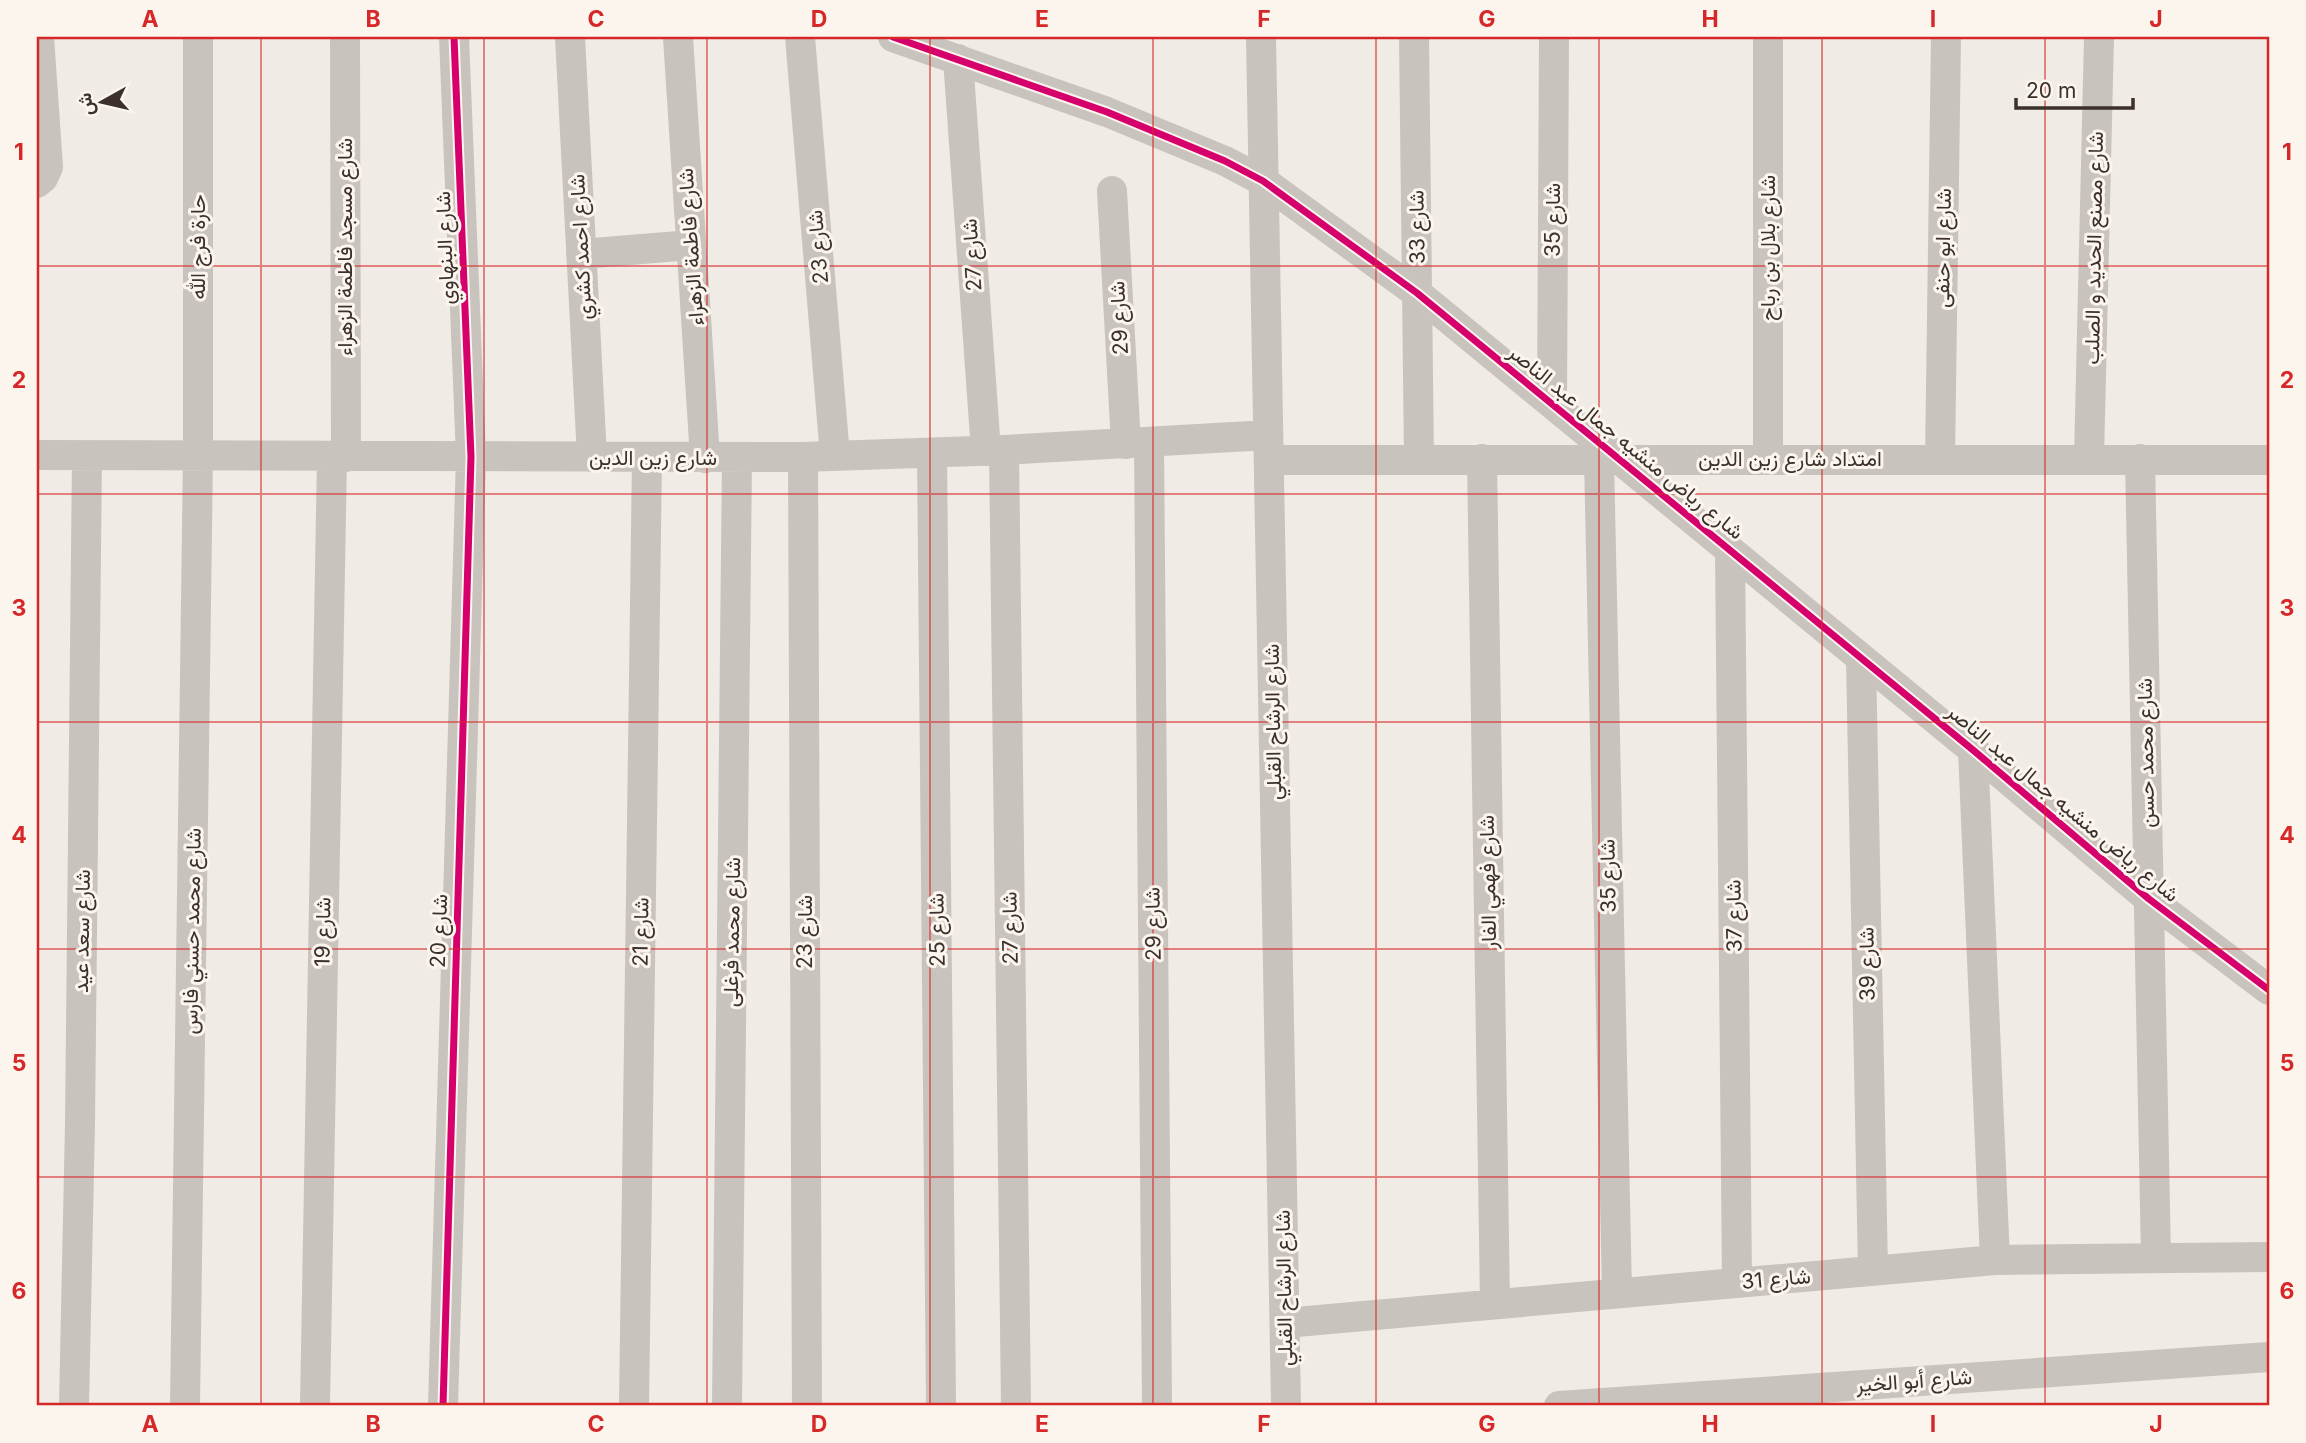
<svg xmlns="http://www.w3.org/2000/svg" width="2306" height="1443" font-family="Inter,Vazirmatn,sans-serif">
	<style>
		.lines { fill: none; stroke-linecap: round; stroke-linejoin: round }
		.minor { stroke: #c9c3be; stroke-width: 30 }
		.cycleway-casing { stroke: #fbf5ee; stroke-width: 11 }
		.cycleway { stroke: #d6006c; stroke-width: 7 }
		.grid { fill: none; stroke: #d62828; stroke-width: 2; stroke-opacity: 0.55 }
		.labels { text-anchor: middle; stroke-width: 6; stroke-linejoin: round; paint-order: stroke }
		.street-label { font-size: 21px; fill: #3b302b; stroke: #fbf5ee }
		.neatline { fill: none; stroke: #d62828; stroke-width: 2.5 }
		.grid-label { font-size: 23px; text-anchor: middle; font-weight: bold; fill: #d62828 }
	</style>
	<rect width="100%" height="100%" fill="#f0ebe5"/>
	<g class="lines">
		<!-- minor -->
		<path class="minor" d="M 345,37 L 346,457
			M 570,37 L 592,457
			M 678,37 L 705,458
			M 800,37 L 835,456
			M 893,37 L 1107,112 L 1225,161 L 1263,181 L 1417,293 L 1973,750 L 2149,899 L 2269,990
			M 1261,37 L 1286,1406
			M 1414,37 L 1419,460
			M 958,59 L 986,451
			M 37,183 L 43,178 L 48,167 L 39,37
			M 1112,191 L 1126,444
			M 581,254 L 691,245
			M 1552,404 L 1554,37
			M 1149,442 L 1157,1406
			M 1004,450 L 1016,1406
			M 932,453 L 941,1406
			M 37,455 L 803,457 L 1004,450 L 1268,435
			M 803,457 L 807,1406
			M 1768,458 L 1768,37
			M 1482,459 L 1495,1304
			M 1599,459 L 1617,1293
			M 1940,459 L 1946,37
			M 2089,459 L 2099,37
			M 2140,459 L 2156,1258
			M 1269,460 L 2269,460
			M 1730,550 L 1737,1283
			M 1861,658 L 1873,1271
			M 1973,750 L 1995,1260
			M 1285,1323 L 1995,1260 L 2269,1257
			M 74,1406 L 80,1123 L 87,456
			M 185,1406 L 198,456 L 198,37
			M 315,1406 L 332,457
			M 443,1406 L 471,457 L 454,37
			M 634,1406 L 647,458
			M 727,1406 L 737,458
			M 1559,1406 L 2269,1357"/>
		<!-- cycleway casing -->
		<g class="cycleway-casing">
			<path id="cycleway" d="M 893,37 L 1107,112 L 1225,161 L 1263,181 L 1417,293 L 1973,750 L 2149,899 L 2269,990
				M 443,1406 L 471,457 L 454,37"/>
		</g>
		<!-- cycleway -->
		<use href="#cycleway" class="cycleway"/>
	</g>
	<!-- grid -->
	<path class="grid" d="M 261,37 L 261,1406M 484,37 L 484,1406M 707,37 L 707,1406M 930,37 L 930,1406M 1153,37 L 1153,1406M 1376,37 L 1376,1406M 1599,37 L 1599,1406M 1822,37 L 1822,1406M 2045,37 L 2045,1406M 37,266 L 2269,266M 37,494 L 2269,494M 37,722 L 2269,722M 37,949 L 2269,949M 37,1177 L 2269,1177"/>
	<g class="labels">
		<!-- street labels -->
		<g class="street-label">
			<text transform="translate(1553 220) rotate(-90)" y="7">شارع 35</text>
			<text transform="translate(1417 227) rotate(-91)" y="7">شارع 33</text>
			<text transform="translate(198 247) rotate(-90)" y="7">حارة فرج الله</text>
			<text transform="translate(345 247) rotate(-90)" y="7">شارع مسجد فاطمة الزهراء</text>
			<text transform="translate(581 247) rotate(-93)" y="7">شارع احمد كشري</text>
			<text transform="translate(691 247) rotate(-94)" y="7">شارع فاطمة الزهراء</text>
			<text transform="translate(818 247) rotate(-95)" y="7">شارع 23</text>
			<text transform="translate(445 248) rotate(-92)" y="7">شارع البنهاوي</text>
			<text transform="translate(1768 248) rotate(-90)" y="7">شارع بلال بن رباح</text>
			<text transform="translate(1943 248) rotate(-89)" y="7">شارع ابو حنفى</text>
			<text transform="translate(2094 248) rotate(-89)" y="7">شارع مصنع الحديد و الصلب</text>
			<text transform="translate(972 255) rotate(-94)" y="7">شارع 27</text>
			<text transform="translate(1119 318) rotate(-93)" y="7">شارع 29</text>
			<text transform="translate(1626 442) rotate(39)" y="7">شارع رياض منشيه جمال عبد الناصر</text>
			<text x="653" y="465">شارع زين الدين</text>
			<text x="1790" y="466">امتداد شارع زين الدين</text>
			<text transform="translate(1273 722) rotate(-91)" y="7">شارع الرشاح القبلي</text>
			<text transform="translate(2146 753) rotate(-91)" y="7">شارع محمد حسن</text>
			<text transform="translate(2063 803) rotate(40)" y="7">شارع رياض منشيه جمال عبد الناصر</text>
			<text transform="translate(1608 876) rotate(-91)" y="7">شارع 35</text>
			<text transform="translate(1488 882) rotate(-91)" y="7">شارع فهمي الفار</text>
			<text transform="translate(1734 916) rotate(-91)" y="7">شارع 37</text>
			<text transform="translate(1153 924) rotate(-91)" y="7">شارع 29</text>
			<text transform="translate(1010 928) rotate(-91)" y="7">شارع 27</text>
			<text transform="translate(937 930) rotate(-91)" y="7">شارع 25</text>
			<text transform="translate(82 931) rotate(-89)" y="7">شارع سعد عيد</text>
			<text transform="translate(192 931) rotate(-89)" y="7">شارع محمد حسني فارس</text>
			<text transform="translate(439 931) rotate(-88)" y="7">شارع 20</text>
			<text transform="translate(323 932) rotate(-89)" y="7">شارع 19</text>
			<text transform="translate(641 932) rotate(-89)" y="7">شارع 21</text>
			<text transform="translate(732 932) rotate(-89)" y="7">شارع محمد فرغلى</text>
			<text transform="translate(805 932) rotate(-90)" y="7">شارع 23</text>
			<text transform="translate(1867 964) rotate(-91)" y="7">شارع 39</text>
			<text transform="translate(1776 1279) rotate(-5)" y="7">شارع 31</text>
			<text transform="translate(1284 1288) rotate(-91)" y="7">شارع الرشاح القبلي</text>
			<text transform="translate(1914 1381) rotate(-4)" y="7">شارع أبو الخير</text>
		</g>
	</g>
	<!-- border -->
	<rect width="2306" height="1443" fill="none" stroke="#fbf5ee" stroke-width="77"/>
	<!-- north arrow -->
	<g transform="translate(102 102) rotate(262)" stroke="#fbf5ee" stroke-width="5" paint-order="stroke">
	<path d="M0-5L12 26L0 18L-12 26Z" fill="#3b302b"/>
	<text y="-10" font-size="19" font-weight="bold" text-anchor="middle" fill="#3b302b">ش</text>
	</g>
	<!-- scale -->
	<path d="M2016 98v10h117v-10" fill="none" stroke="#3b302b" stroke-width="3.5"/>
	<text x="2026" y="98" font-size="21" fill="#3b302b" stroke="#fbf5ee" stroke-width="5" paint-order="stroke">20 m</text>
	<rect x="38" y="38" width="2230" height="1366" class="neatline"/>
	<g class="grid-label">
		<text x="150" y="27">A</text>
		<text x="373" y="27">B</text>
		<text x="596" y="27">C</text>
		<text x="819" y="27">D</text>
		<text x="1042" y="27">E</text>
		<text x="1264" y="27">F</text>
		<text x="1487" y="27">G</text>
		<text x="1710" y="27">H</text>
		<text x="1933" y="27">I</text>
		<text x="2156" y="27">J</text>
		<text x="19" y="160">1</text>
		<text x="2287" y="160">1</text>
		<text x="19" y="388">2</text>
		<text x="2287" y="388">2</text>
		<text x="19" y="616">3</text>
		<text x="2287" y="616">3</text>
		<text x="19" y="843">4</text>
		<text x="2287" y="843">4</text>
		<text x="19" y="1071">5</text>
		<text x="2287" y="1071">5</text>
		<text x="19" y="1299">6</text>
		<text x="2287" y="1299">6</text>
		<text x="150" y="1432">A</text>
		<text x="373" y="1432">B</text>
		<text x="596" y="1432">C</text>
		<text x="819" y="1432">D</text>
		<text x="1042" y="1432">E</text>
		<text x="1264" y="1432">F</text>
		<text x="1487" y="1432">G</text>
		<text x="1710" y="1432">H</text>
		<text x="1933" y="1432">I</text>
		<text x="2156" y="1432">J</text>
	</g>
</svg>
